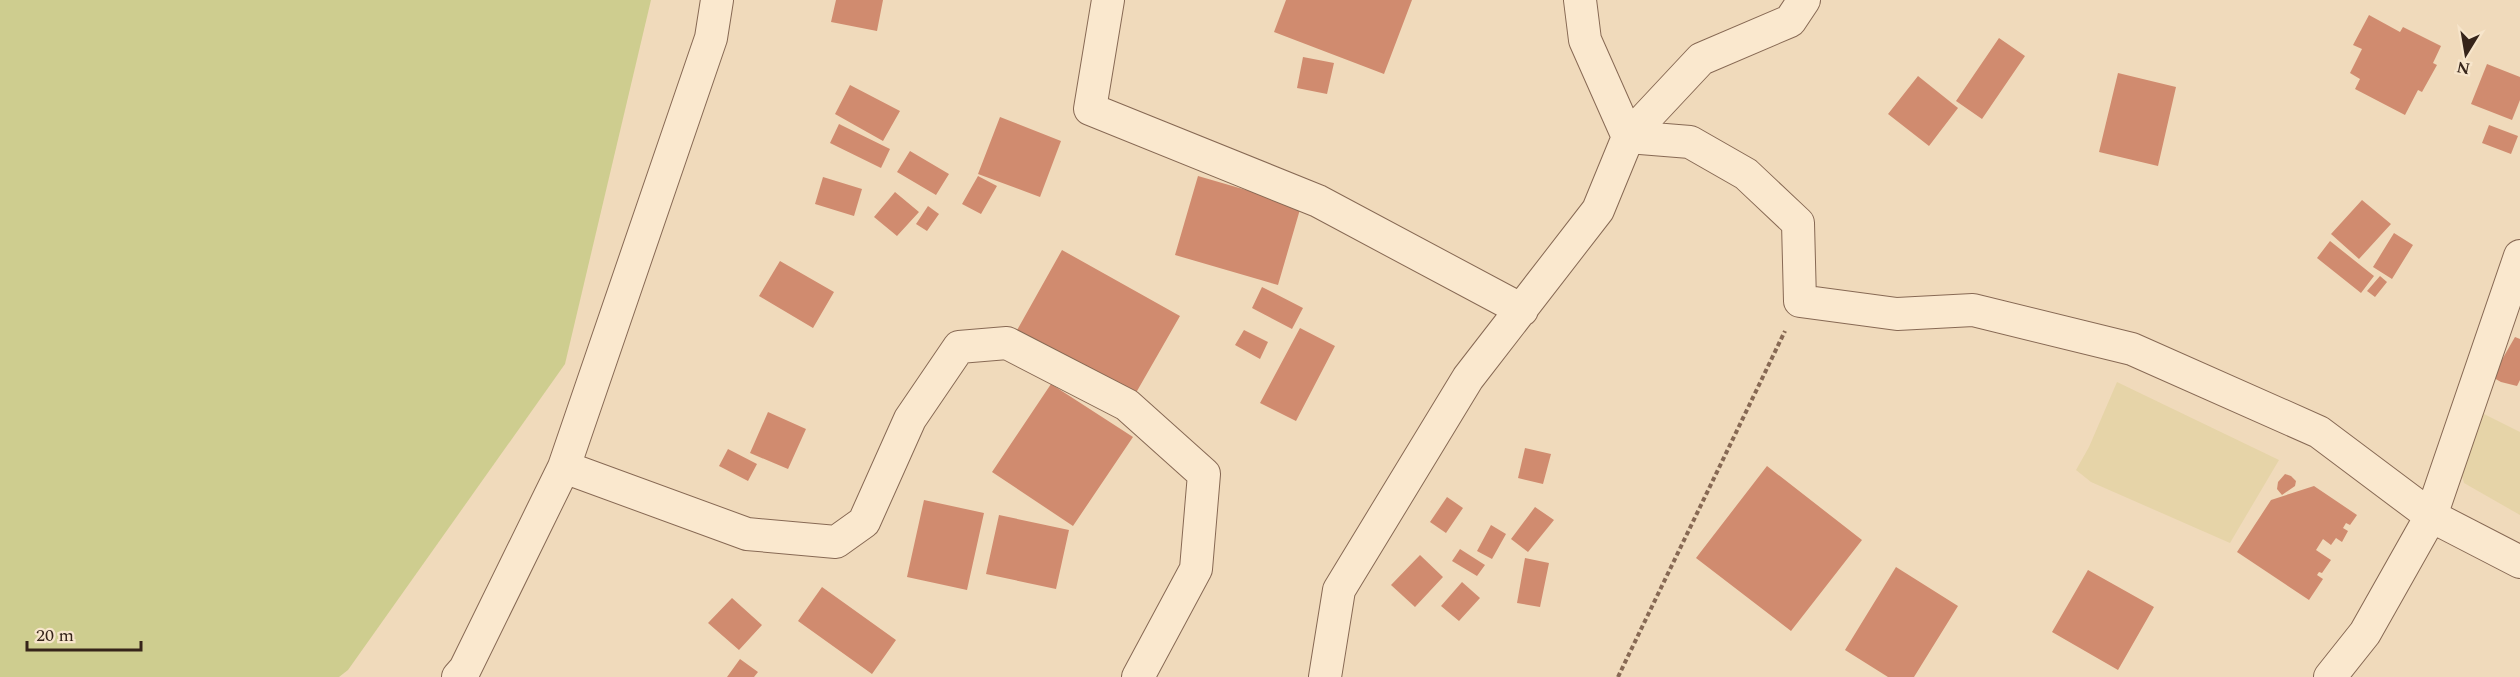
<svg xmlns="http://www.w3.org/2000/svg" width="2520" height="677" font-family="Spectral,serif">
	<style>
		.farmland { fill: #e6d4a8 }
		.green { fill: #cecd8f }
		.building { fill: #d08b6f }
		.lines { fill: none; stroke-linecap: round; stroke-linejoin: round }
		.street-casing { stroke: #876954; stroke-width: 34 }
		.path { stroke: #876954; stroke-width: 4; stroke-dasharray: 4.5 3; stroke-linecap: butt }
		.street { stroke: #fae8ce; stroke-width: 32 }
	</style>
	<rect width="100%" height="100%" fill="#f0dabb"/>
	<!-- farmland -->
	<path class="farmland" d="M 2117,382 L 2279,460 L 2230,543 L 2091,482 L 2076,470 L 2089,447 Z
		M 2482,413 L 2520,432 L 2520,515 L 2464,483 L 2462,476 L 2464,465 Z"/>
	<!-- green -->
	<path class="green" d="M 0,0 L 651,0 L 565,364 L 348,670 L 339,677 L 0,677 Z"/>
	<!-- building -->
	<path class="building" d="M 836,0 L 883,0 L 877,31 L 831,22 Z
		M 1286,0 L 1412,0 L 1384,74 L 1274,32 Z
		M 2369,15 L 2400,32 L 2403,27 L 2441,46 L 2433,63 L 2437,65 L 2422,92 L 2418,90 L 2405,115 L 2355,89 L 2360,79 L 2350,73 L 2362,49 L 2353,45 Z
		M 1999,38 L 2025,56 L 1982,119 L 1956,101 Z
		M 1303,57 L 1334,63 L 1327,94 L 1297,88 Z
		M 2487,64 L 2520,77 L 2520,100 L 2512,120 L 2471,104 Z
		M 2118,73 L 2176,87 L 2158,166 L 2099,152 Z
		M 1918,76 L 1958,108 L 1929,146 L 1888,114 Z
		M 850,85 L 900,111 L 883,141 L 835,114 Z
		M 1000,117 L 1061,141 L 1040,197 L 978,174 Z
		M 839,124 L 890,149 L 881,168 L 830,143 Z
		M 2489,125 L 2518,136 L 2511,154 L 2482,143 Z
		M 910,151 L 949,174 L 936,195 L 897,172 Z
		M 978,176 L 997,186 L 981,214 L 962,204 Z
		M 1198,176 L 1301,206 L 1278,285 L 1175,255 Z
		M 823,177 L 862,189 L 854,216 L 815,204 Z
		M 895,192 L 919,212 L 897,236 L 874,217 Z
		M 2362,200 L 2391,224 L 2359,259 L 2331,234 Z
		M 928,206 L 939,214 L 927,231 L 916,224 Z
		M 2394,233 L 2413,245 L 2392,279 L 2373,267 Z
		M 2330,241 L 2374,276 L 2361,293 L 2317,258 Z
		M 1062,250 L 1180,316 L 1133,398 L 1016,332 Z
		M 780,261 L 834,292 L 813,328 L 759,296 Z
		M 2380,276 L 2387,282 L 2375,297 L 2367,291 Z
		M 1262,287 L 1303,308 L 1292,329 L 1252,308 Z
		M 1300,328 L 1335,346 L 1296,421 L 1260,403 Z
		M 1244,330 L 1268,342 L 1260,359 L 1235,345 Z
		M 2515,337 L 2520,339 L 2520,380 L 2517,386 L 2501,382 L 2492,377 Z
		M 1051,384 L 1133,437 L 1073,526 L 992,472 Z
		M 768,412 L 806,429 L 788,469 L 750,453 Z
		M 1525,448 L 1551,454 L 1543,484 L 1518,478 Z
		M 728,449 L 757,464 L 748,481 L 719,466 Z
		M 1767,466 L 1862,540 L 1791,631 L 1696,558 Z
		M 2285,474 L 2291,476 L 2296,481 L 2295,486 L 2282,495 L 2277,489 L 2278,482 Z
		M 2314,486 L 2357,515 L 2350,525 L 2346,523 L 2343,528 L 2348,531 L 2342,542 L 2336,538 L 2331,545 L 2323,539 L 2316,550 L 2331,560 L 2322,573 L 2319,572 L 2317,575 L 2323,579 L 2309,600 L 2237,552 L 2271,500 Z
		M 1447,497 L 1463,508 L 1446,533 L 1430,522 Z
		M 924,500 L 984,513 L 967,590 L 907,577 Z
		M 1535,507 L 1554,520 L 1528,552 L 1511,539 Z
		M 999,515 L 1069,530 L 1056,589 L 986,574 Z
		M 1491,525 L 1506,534 L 1492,559 L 1477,551 Z
		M 1460,549 L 1485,565 L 1477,576 L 1452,561 Z
		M 1420,555 L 1443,577 L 1415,607 L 1391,585 Z
		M 1525,558 L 1549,563 L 1540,607 L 1517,603 Z
		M 1896,567 L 1958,606 L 1914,677 L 1888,677 L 1845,650 Z
		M 2088,570 L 2154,607 L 2118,670 L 2052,632 Z
		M 1462,582 L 1480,598 L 1459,621 L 1441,606 Z
		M 822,587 L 896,640 L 872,674 L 798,621 Z
		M 732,598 L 762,625 L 739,650 L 708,623 Z
		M 740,659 L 758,672 L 754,677 L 727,677 Z"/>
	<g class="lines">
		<!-- street casing -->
		<g class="street-casing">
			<path id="street" d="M 1108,0 L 1090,109 L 1318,201 L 1522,310
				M 1628,137 L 1690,142 L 1746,174 L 1798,223 L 1800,301 L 1897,314 L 1973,310 L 2132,349 L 2319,432 L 2431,516 L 2520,562
				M 1628,137 L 1701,59 L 1790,21 L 1804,0
				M 564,467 L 747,534 L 836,542 L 864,522 L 910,419 L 959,347 L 1007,343 L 1127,405 L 1204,474 L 1196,569 L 1138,677
				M 458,677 L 465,669 L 564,467 L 711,38 L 717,0
				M 1325,677 L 1339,590 L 1468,378 L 1598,210 L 1628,137 L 1585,40 L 1580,0
				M 2330,677 L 2365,633 L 2431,516 L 2520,256"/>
		</g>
		<!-- path -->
		<path class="path" d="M 1618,677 L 1785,331"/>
		<!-- street -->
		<use href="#street" class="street"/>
	</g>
	<!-- north arrow -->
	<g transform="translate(2466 54) rotate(191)" stroke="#f7e5cb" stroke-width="4.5" paint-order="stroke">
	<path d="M0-4.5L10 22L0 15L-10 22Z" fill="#36241a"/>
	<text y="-9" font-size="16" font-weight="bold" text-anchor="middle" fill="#36241a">N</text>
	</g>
	<!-- scale -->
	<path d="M27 641v9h114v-9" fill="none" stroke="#36241a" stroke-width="3"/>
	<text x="36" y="641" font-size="18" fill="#36241a" stroke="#f7e5cb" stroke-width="4.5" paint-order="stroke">20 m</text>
</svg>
